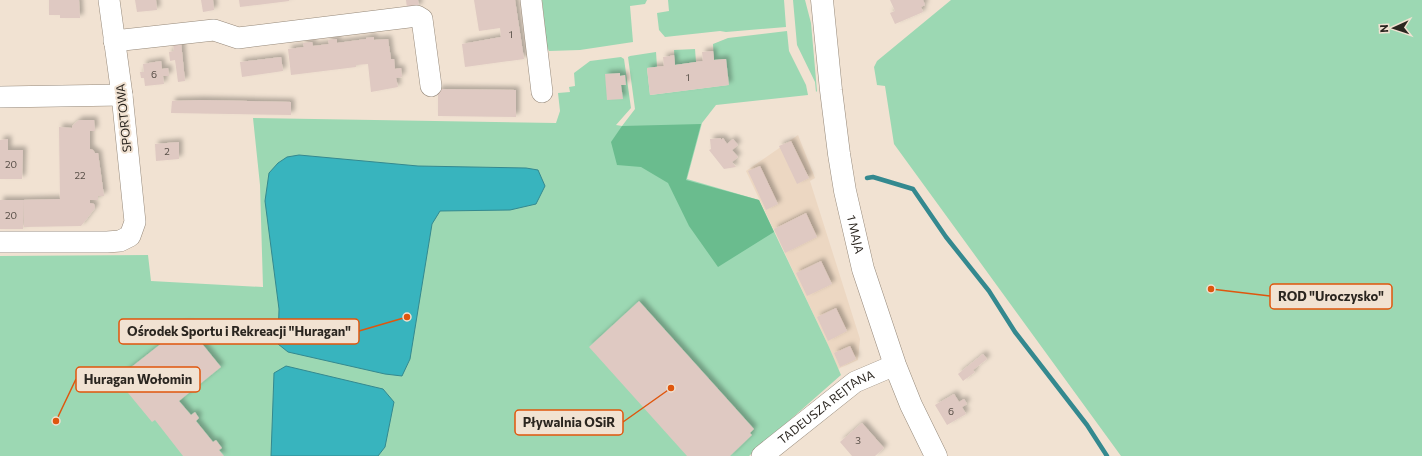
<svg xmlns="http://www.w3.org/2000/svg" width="1422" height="456" font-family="Commissioner,sans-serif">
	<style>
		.built { fill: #ecd7c2 }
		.green { fill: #9cd8b3 }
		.forest { fill: #6abc8e }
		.water { fill: #38b4be; stroke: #34898f }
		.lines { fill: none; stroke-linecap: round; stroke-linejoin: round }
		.stream { stroke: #34898f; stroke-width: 4.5 }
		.building { fill: #dfc9c2; filter: url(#shadow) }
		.minor-casing { stroke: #96897a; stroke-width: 22 }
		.major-casing { stroke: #96897a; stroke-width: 23 }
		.minor { stroke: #fff; stroke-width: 21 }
		.major { stroke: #fff; stroke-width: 22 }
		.labels { text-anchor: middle; stroke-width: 4; stroke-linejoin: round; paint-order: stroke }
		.number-label { font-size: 10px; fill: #584f48 }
		.street-label { font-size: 12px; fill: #2b2620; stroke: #f1e2d2 }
		.leader { fill: none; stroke: #df560d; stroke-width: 1.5 }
		.callout-dot { fill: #df560d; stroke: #f1e2d2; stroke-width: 1.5 }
		.callout { fill: #f1e2d2; stroke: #df560d; stroke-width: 1.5 }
		.callout-label { font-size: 13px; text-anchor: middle; font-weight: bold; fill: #2b2620 }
	</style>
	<defs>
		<filter id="shadow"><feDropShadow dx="3.5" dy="-3.5" stdDeviation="2" flood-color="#0004"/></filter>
	</defs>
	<rect width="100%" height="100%" fill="#f1e2d2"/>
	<!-- built -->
	<path class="built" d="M 798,135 L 815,178 L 810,181 L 860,339 L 858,360 L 838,369 L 829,347 L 746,171 Z"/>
	<!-- green -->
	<path class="green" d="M 542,0 L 647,0 L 645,4 L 630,6 L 633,42 L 580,50 L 549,51 L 547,47 Z
		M 668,0 L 784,0 L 786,27 L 726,32 L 720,31 L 665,37 L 659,30 L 657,13 L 669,11 Z
		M 793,0 L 805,0 L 811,23 L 817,91 L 816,92 L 815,82 L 797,45 Z
		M 951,0 L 1422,0 L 1422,456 L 1121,456 L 894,144 L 885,86 L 877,85 L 874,67 L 877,61 Z
		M 787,31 L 789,51 L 806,85 L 808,95 L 716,105 L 702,123 L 687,179 L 759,200 L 829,347 L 841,375 L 749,456 L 0,456 L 0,256 L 148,255 L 151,281 L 263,287 L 260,185 L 253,118 L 556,123 L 560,111 L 558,93 L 570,92 L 569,87 L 575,86 L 574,73 L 590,61 L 621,57 L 624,59 L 631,108 L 616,125 L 622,126 L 635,109 L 628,57 L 630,56 L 656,52 L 657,67 L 647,68 L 650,95 L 728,85 L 726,59 L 714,60 L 713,44 L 728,38 Z
		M 695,49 L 696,62 L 675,65 L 674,50 Z"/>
	<!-- forest -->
	<path class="forest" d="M 701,124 L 686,180 L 759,200 L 774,232 L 718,267 L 689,226 L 668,183 L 641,167 L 617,165 L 611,142 L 622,126 Z"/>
	<!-- water -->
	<path class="water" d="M 299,155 L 418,166 L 526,168 L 538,170 L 545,186 L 536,204 L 510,210 L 440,211 L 432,224 L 410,359 L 402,376 L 385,374 L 288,352 L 278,344 L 279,309 L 265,201 L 269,173 L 278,163 L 287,157 Z
		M 286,366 L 383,389 L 394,402 L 385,447 L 378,456 L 271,456 L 274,373 Z"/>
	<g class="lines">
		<!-- stream -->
		<path class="stream" d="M 867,178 L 873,177 L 913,189 L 946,237 L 989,291 L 1015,332 L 1087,425 L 1107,456"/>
	</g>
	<!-- building -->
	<path class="building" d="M 49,0 L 79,0 L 80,18 L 60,18 L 60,15 L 49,15 Z
		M 135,0 L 156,0 L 157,10 L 137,12 Z
		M 201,0 L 213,0 L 214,10 L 203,12 Z
		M 239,0 L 289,0 L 289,1 L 240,7 Z
		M 406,0 L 418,0 L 419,7 L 407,8 Z
		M 474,0 L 515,0 L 524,59 L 465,67 L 462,44 L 501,37 L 500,28 L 479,31 Z
		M 890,0 L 923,0 L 925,5 L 921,7 L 923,12 L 895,24 L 890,13 L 895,11 Z
		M 374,37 L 374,40 L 388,39 L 391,59 L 394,59 L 395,69 L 401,68 L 402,77 L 396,78 L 398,87 L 371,92 L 368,64 L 356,65 L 356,67 L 291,75 L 288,49 L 304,47 L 303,43 L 312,42 L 313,46 L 329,44 L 328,40 L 337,39 L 337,43 L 366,39 L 366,38 Z
		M 181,42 L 185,81 L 178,82 L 175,60 L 170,61 L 169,52 L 174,51 L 173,43 Z
		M 713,51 L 714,60 L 726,59 L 729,85 L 650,95 L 647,68 L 664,66 L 663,57 L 670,56 L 674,55 L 675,65 L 703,61 L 702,52 Z
		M 281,57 L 283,71 L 242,77 L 240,62 Z
		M 161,61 L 162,69 L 168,68 L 169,76 L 163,76 L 164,84 L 145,86 L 144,78 L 141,78 L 140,72 L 144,72 L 143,64 Z
		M 620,73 L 620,76 L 625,75 L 626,85 L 621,85 L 623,99 L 607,100 L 605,74 Z
		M 438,89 L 516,90 L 516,117 L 438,116 Z
		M 200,100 L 291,102 L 291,115 L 171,113 L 172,101 Z
		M 79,120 L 94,120 L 95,131 L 90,131 L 90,149 L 93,150 L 95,153 L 98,153 L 104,196 L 98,196 L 98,200 L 90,200 L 90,203 L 94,204 L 95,208 L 81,226 L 24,227 L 23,200 L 60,199 L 59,127 L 72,128 L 72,126 Z
		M 721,138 L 721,140 L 723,138 L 727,144 L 733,139 L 738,145 L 732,150 L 738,157 L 732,162 L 736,167 L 724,169 L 709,150 L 711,149 L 710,139 Z
		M 8,139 L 8,150 L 23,150 L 22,179 L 0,179 L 0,140 Z
		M 791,141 L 809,178 L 797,184 L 779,146 Z
		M 179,142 L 179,159 L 156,161 L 155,144 Z
		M 760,166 L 778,204 L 766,210 L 748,171 Z
		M 0,200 L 23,200 L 23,229 L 0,229 Z
		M 806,213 L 817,237 L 785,253 L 774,229 Z
		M 821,261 L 832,284 L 807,296 L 796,273 Z
		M 639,301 L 754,429 L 750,433 L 752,435 L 730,456 L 687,456 L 589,347 Z
		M 836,308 L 847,331 L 828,341 L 817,317 Z
		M 186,324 L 221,367 L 179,401 L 191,415 L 195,412 L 199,418 L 196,421 L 213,442 L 216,440 L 222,448 L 219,450 L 224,456 L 183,456 L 155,420 L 152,422 L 124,388 L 132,381 L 125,372 Z
		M 850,346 L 856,359 L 840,367 L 834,353 Z
		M 983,354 L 987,359 L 973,370 L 975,372 L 963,381 L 958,374 Z
		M 954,394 L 959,402 L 964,399 L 967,404 L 962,407 L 966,414 L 947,425 L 935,405 Z
		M 862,423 L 884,448 L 875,456 L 852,456 L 840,442 Z"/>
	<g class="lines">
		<!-- minor casing -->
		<g class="minor-casing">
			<g id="minor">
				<path d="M 531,0 L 542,92"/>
				<path d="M 114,41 L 214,30 L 238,38 L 417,16 L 422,19 L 431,86"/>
				<path d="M 0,97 L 122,95"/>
				<path d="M 0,242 L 107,242 L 120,241 L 130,236 L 135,222 L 122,95 L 109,0"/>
				<path id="s1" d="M 762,456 L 855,382 L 895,365"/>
			</g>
		</g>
		<!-- major casing -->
		<g class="major-casing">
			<g id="major">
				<path id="s2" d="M 822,0 L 831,90 L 839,154 L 845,191 L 863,269 L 895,365 L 911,405 L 936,456"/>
			</g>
		</g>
		<!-- minor -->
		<use href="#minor" class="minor"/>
		<!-- major -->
		<use href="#major" class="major"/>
	</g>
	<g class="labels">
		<!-- number labels -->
		<g class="number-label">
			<text x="511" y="38">1</text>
			<text x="154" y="78">6</text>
			<text x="688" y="81">1</text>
			<text x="167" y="155">2</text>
			<text x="11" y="168">20</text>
			<text x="80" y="179">22</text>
			<text x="11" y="219">20</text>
			<text x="951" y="415">6</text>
			<text x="858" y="444">3</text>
		</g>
		<!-- street labels -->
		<g class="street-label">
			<text transform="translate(124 118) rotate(-96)" y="4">SPORTOWA</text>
			<text dy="4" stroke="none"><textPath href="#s2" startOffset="237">1 MAJA</textPath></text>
			<text dy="4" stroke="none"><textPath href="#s1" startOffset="81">TADEUSZA REJTANA</textPath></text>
		</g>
	</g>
	<!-- callouts -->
	<path class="leader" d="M1211 289L1270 296M407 317L359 331M56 421L76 379M671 388L623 422"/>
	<g class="callout-dot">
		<circle cx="1211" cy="289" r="4"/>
		<circle cx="407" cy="317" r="4"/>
		<circle cx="56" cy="421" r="4"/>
		<circle cx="671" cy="388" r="4"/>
	</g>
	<g class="callout">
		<rect x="1270" y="284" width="122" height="25" rx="4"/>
		<rect x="119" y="319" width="240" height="25" rx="4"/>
		<rect x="76" y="367" width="124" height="25" rx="4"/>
		<rect x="515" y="410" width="108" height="25" rx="4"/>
	</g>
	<g class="callout-label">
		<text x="1331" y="301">ROD "Uroczysko"</text>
		<text x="239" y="336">Ośrodek Sportu i Rekreacji "Huragan"</text>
		<text x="138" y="384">Huragan Wołomin</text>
		<text x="569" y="427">Pływalnia OSiR</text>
	</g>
	<!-- north arrow -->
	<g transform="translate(1394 28) rotate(267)" stroke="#f1e2d2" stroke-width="3" paint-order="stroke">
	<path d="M0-3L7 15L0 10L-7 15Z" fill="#2b2620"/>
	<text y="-6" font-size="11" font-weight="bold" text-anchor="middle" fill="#2b2620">N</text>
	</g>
</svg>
